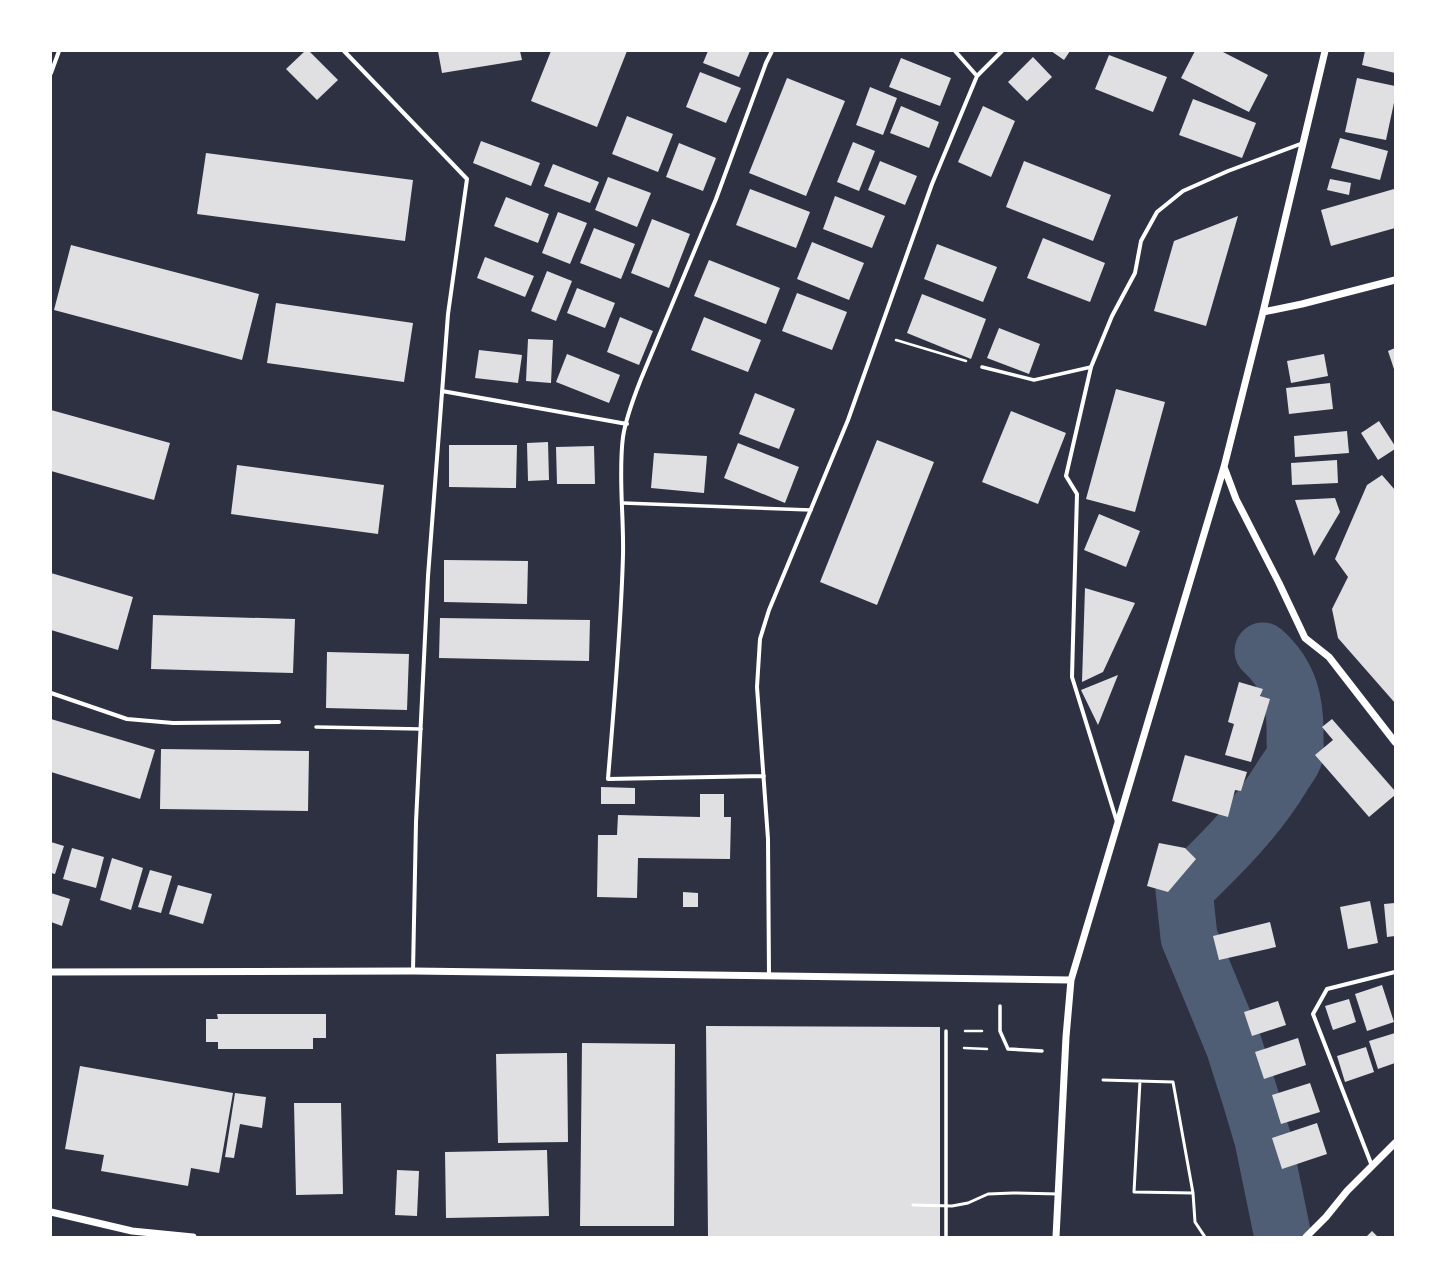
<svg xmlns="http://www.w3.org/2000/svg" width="1446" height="1288" font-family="Merriweather,serif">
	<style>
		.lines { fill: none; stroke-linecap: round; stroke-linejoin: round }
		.river { stroke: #4f5d75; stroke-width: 57 }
		.building { fill: #e0e0e3 }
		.path { stroke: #fff; stroke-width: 2.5 }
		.service { stroke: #fff; stroke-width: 3 }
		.pedestrian { stroke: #fff; stroke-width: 3.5 }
		.minor { stroke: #fff; stroke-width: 4 }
		.tertiary { stroke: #fff; stroke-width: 7 }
	</style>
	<rect width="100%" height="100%" fill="#2d3142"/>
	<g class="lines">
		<!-- river -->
		<path class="river" d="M 1263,651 C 1290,675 1296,703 1295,739 C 1295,744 1296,752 1294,757 C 1292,763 1286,770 1283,775 C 1257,819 1220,855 1184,890 L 1189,937 L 1234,1046 L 1250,1096 L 1263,1140 L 1283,1237"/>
	</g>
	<!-- building -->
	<path class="building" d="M 305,51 L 309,51 L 338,80 L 317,100 L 286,69 Z
		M 438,51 L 520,51 L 522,60 L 442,73 Z
		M 551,51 L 627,51 L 597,127 L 531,101 Z
		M 708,51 L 750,51 L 739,77 L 703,63 Z
		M 1051,51 L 1070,51 L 1064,60 Z
		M 1195,51 L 1221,51 L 1268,75 L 1249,112 L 1181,78 Z
		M 1365,51 L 1395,51 L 1395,73 L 1362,65 Z
		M 1109,55 L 1167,77 L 1153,112 L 1095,89 Z
		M 1033,57 L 1052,77 L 1027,101 L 1008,82 Z
		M 901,58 L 951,78 L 940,106 L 889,87 Z
		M 700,72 L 741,88 L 726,123 L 686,107 Z
		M 787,78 L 845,101 L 806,196 L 749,173 Z
		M 1357,78 L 1395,86 L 1395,98 L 1386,140 L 1345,132 Z
		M 870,87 L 897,98 L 883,135 L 856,125 Z
		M 1193,99 L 1256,123 L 1242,158 L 1179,135 Z
		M 901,106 L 939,122 L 929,148 L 890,133 Z
		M 983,106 L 1015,121 L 991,177 L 958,162 Z
		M 627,116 L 673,134 L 658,172 L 612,154 Z
		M 1340,138 L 1388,151 L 1380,180 L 1331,168 Z
		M 481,141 L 540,163 L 531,186 L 473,163 Z
		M 853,142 L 875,151 L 859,191 L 837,182 Z
		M 679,143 L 716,158 L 703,191 L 666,177 Z
		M 206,153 L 413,180 L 405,241 L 197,214 Z
		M 880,161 L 917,176 L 905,205 L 868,190 Z
		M 1024,161 L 1111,195 L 1093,241 L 1006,207 Z
		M 553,164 L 599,182 L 590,203 L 544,186 Z
		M 608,177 L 651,193 L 637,227 L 595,210 Z
		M 1330,179 L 1351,183 L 1349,195 L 1327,190 Z
		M 750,189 L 810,212 L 796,248 L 736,225 Z
		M 1394,189 L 1395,228 L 1331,246 L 1321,210 Z
		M 835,196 L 885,216 L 872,248 L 823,229 Z
		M 506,197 L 549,214 L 538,243 L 494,226 Z
		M 558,212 L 587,223 L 570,264 L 542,253 Z
		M 1238,216 L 1206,326 L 1154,311 L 1174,241 Z
		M 652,219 L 690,234 L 669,288 L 631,273 Z
		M 594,228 L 635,244 L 621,279 L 580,263 Z
		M 1043,238 L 1105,263 L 1090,302 L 1027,278 Z
		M 812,242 L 864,263 L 849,300 L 797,279 Z
		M 937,244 L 997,267 L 983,302 L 924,279 Z
		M 71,245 L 259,294 L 242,360 L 54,310 Z
		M 485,257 L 534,276 L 525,297 L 477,278 Z
		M 709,260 L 780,288 L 766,324 L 694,296 Z
		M 547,271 L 572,281 L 556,321 L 531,311 Z
		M 577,288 L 615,303 L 605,328 L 567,313 Z
		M 797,293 L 847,312 L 832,350 L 782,331 Z
		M 922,294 L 986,319 L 971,359 L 907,333 Z
		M 276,303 L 413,323 L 404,382 L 267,363 Z
		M 620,317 L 653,331 L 639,365 L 607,352 Z
		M 704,317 L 761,340 L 748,372 L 691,350 Z
		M 999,328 L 1040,344 L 1029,374 L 987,358 Z
		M 528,339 L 553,340 L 551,383 L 526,381 Z
		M 1395,348 L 1395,372 L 1388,351 Z
		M 479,350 L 522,355 L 518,383 L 475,378 Z
		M 567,354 L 620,375 L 609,403 L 556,382 Z
		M 1324,354 L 1328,376 L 1291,383 L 1287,361 Z
		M 1330,383 L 1333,409 L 1289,414 L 1286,388 Z
		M 1116,389 L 1165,402 L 1135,512 L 1086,499 Z
		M 755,393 L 795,409 L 779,449 L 739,434 Z
		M 51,410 L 170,443 L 154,500 L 51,471 Z
		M 1011,411 L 1066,433 L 1038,504 L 982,482 Z
		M 1379,421 L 1395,446 L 1395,449 L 1378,460 L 1361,433 Z
		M 1347,431 L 1349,453 L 1295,457 L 1294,436 Z
		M 877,440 L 934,462 L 877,605 L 820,582 Z
		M 548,442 L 549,480 L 528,481 L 527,443 Z
		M 738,443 L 799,467 L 785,503 L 724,478 Z
		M 449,445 L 517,445 L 516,488 L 449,487 Z
		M 594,446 L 595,484 L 557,484 L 556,447 Z
		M 654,453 L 707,456 L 704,493 L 651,488 Z
		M 1337,460 L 1338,483 L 1292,485 L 1291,463 Z
		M 237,465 L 384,485 L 378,534 L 231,514 Z
		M 1382,475 L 1395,490 L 1395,703 L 1338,638 L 1332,609 L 1348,577 L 1335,559 L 1367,485 Z
		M 1335,498 L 1340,512 L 1314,556 L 1295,500 Z
		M 1099,514 L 1140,531 L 1126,567 L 1084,550 Z
		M 444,560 L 528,561 L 527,604 L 444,602 Z
		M 51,573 L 133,597 L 118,650 L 51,630 Z
		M 1085,588 L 1135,603 L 1103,672 L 1082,682 Z
		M 153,615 L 295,619 L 293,673 L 151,669 Z
		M 440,618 L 590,620 L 589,661 L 439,658 Z
		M 327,652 L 409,654 L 407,710 L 326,708 Z
		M 1118,675 L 1098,725 L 1081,690 Z
		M 1239,682 L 1263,689 L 1260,696 L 1270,699 L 1251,762 L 1225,755 L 1234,724 L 1228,722 Z
		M 51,719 L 155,750 L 140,799 L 51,772 Z
		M 1332,719 L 1395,791 L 1395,795 L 1369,817 L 1315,755 L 1333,740 L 1322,727 Z
		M 161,749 L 309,751 L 308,811 L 160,809 Z
		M 1185,755 L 1247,772 L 1241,791 L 1235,790 L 1228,817 L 1172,801 Z
		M 601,787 L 635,788 L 635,804 L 601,804 Z
		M 700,794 L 724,794 L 724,817 L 731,817 L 730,859 L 638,858 L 637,898 L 597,897 L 598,835 L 617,835 L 618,815 L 700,817 Z
		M 51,842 L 64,846 L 55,874 L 51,873 Z
		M 1159,843 L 1185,848 L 1196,859 L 1168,892 L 1147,886 Z
		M 72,848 L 104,857 L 96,888 L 63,879 Z
		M 112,858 L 143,868 L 131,910 L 100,900 Z
		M 150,870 L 172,876 L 161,913 L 138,907 Z
		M 178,885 L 212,894 L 203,924 L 169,914 Z
		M 683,892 L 698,893 L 698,907 L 683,907 Z
		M 51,893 L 70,899 L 62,926 L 51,922 Z
		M 1370,901 L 1378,943 L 1348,949 L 1340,907 Z
		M 1395,903 L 1395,936 L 1387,937 L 1384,904 Z
		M 1270,922 L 1276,947 L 1219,960 L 1213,936 Z
		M 1382,985 L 1394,1022 L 1367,1031 L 1355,994 Z
		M 1349,999 L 1356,1022 L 1333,1030 L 1325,1006 Z
		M 1278,1001 L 1286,1025 L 1252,1036 L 1244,1012 Z
		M 217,1014 L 326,1014 L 326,1038 L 313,1038 L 313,1049 L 218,1049 L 218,1042 L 206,1042 L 206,1019 L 218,1019 Z
		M 706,1026 L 940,1027 L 940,1237 L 708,1237 Z
		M 1395,1033 L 1395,1063 L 1378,1069 L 1369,1041 Z
		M 1298,1038 L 1306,1065 L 1264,1079 L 1255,1052 Z
		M 582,1043 L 675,1044 L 674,1226 L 580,1226 Z
		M 1366,1047 L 1374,1072 L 1345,1082 L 1337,1056 Z
		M 567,1053 L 568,1142 L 498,1143 L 496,1054 Z
		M 80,1066 L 233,1093 L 219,1173 L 191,1168 L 188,1186 L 101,1171 L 104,1155 L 65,1149 Z
		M 1310,1083 L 1320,1112 L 1281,1124 L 1272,1095 Z
		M 235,1093 L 266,1097 L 262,1128 L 240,1124 L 234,1158 L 225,1157 Z
		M 294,1103 L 341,1103 L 343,1194 L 296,1195 Z
		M 1317,1123 L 1327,1154 L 1282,1169 L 1272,1138 Z
		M 547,1150 L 549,1216 L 446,1218 L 445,1152 Z
		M 397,1170 L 419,1171 L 417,1216 L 395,1215 Z
		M 1372,1231 L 1378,1237 L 1366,1237 Z"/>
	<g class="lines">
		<!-- path -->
		<path class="path" d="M 896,340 L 966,361
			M 965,1031 L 982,1031
			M 964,1048 L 987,1049"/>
		<!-- service -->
		<path class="service" d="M 1103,1080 L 1173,1082 L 1193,1193 L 1134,1192 L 1140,1081
			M 1193,1193 L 1195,1222 L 1205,1237
			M 913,1205 L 952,1206 L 968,1203 L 988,1194 L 1013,1193 L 1059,1194"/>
		<!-- pedestrian -->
		<path class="pedestrian" d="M 982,367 L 1034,380 L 1091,367
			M 623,503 L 811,510
			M 316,727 L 421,729
			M 1000,1006 L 1000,1031 L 1008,1049 L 1042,1051
			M 946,1031 L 946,1237"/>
		<!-- minor -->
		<path class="minor" d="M 344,51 L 467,179 L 448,314 L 428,576 L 416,822 L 413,971
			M 955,51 L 977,76
			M 51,73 L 59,51
			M 442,391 L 627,424
			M 51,693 L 127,719 L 173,723 L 279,722
			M 764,776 L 608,779 C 614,704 621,630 623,555 C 624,516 618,475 623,437 C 626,417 634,397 641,379 L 716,199 L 766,63 L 772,51
			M 1117,822 L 1072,677 L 1077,494 L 1066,476 L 1091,367 L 1112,316 L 1135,273 L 1141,241 L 1157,212 L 1183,191 L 1228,171 L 1303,143
			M 769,976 L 768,839 L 757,687 L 760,639 L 769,610 L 848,420 L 932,184 L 977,76 L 1002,51
			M 1372,1166 L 1313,1014 L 1327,989 L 1395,972"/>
		<!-- tertiary -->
		<path class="tertiary" d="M 1263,312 L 1302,304 L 1395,280
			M 1224,467 L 1236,499 L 1279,583 L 1305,638 L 1329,657 L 1395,742
			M 51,972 L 413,971 L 1071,980
			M 51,1212 L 132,1231 L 193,1237
			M 1056,1237 L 1066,1037 L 1071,980 L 1224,467 L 1263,312 L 1325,51
			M 1306,1237 L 1326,1217 L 1347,1191 L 1395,1143"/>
	</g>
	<!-- border -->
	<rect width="1446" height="1288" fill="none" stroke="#ffffff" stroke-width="104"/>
</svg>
